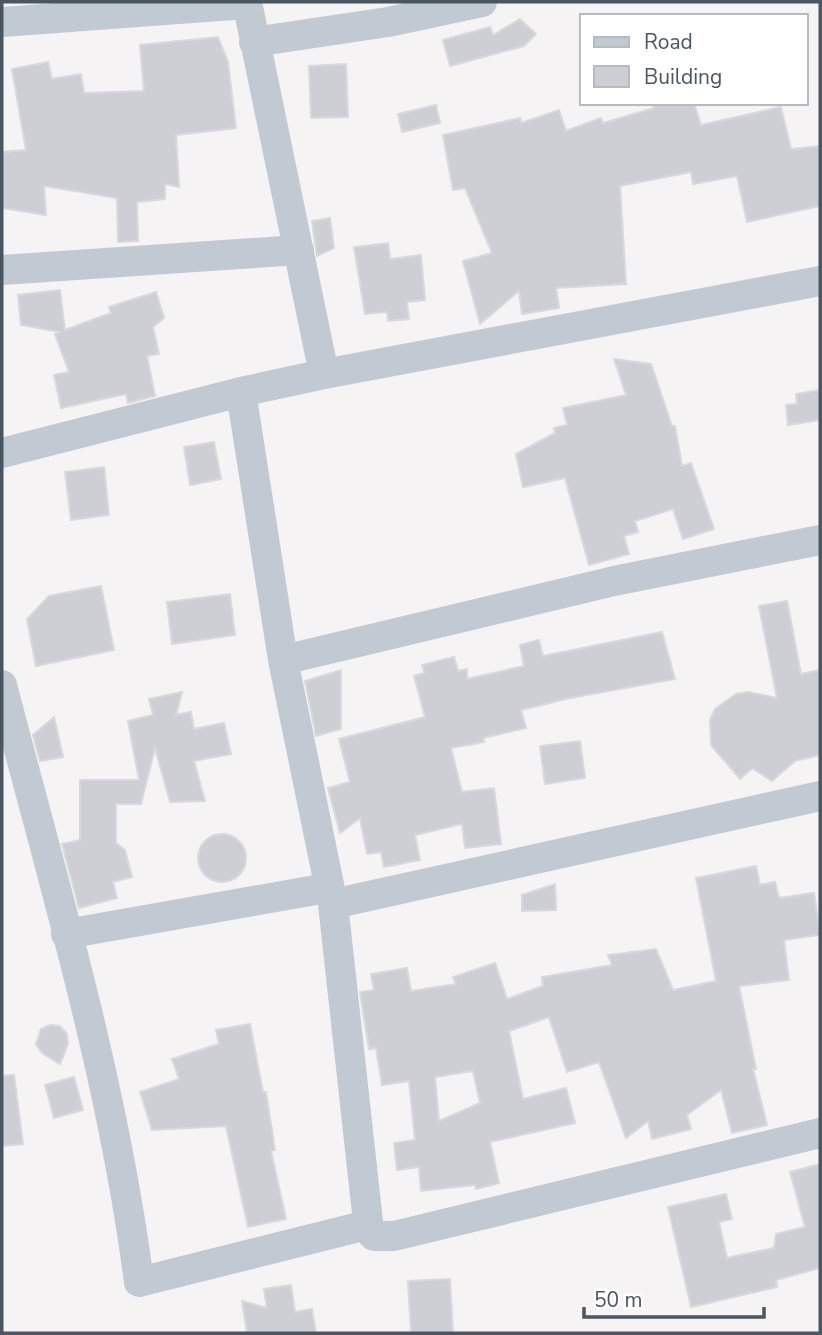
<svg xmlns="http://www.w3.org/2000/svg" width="822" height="1335" font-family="'Nunito Sans',sans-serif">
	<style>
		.building { fill: #cdcfd5; stroke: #d7d9de; stroke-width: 2; fill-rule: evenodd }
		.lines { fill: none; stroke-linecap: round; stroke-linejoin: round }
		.minor { stroke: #c1cad2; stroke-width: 30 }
	</style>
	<rect width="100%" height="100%" fill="#f5f3f3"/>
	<!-- building -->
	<path class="building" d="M 520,19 L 536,34 L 524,46 L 450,66 L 443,40 L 490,27 L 493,35 Z
		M 218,37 L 228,62 L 236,128 L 176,135 L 179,187 L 165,184 L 165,199 L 137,202 L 138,241 L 118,242 L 117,198 L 44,186 L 46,215 L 2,208 L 2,152 L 26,150 L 12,69 L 48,62 L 52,79 L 81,74 L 84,93 L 144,91 L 140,45 Z
		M 346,64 L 348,117 L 311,118 L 309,66 Z
		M 652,103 L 694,103 L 701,125 L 781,107 L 791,149 L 820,146 L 820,206 L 747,222 L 737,176 L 693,184 L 691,172 L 620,186 L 626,284 L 556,288 L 559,308 L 522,314 L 519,291 L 480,324 L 463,261 L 492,253 L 465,188 L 453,190 L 443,135 L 520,118 L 521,123 L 559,110 L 566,131 L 601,118 L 603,123 L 654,108 Z
		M 436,105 L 440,123 L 402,132 L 398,114 Z
		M 330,218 L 334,248 L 317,256 L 312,221 Z
		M 388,243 L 390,259 L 421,255 L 425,300 L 407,302 L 409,319 L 388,321 L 387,312 L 365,314 L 354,247 Z
		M 60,290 L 65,330 L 111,313 L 109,307 L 156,292 L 164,318 L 153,327 L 159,354 L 147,356 L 155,396 L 128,403 L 126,394 L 61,408 L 54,375 L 69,372 L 55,334 L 60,332 L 21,325 L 18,295 Z
		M 614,359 L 651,364 L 672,426 L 675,426 L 682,466 L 691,463 L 714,529 L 683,539 L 673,509 L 635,521 L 638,532 L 624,536 L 629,554 L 589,565 L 565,478 L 523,487 L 516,454 L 555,433 L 554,428 L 567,425 L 563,408 L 626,395 Z
		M 820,390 L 820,420 L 788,425 L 786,405 L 797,404 L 796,394 Z
		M 214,442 L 221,479 L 190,485 L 184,447 Z
		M 104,467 L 109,515 L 71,520 L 65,472 Z
		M 101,586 L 114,650 L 36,666 L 27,619 L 49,596 Z
		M 230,594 L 235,635 L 172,644 L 167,602 Z
		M 787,601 L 801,674 L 820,670 L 820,755 L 795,761 L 772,781 L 752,768 L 740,779 L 711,745 L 710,720 L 715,709 L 736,694 L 748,692 L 777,698 L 759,606 Z
		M 662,632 L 675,679 L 570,698 L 521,710 L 526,728 L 483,738 L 484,742 L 451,748 L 462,792 L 494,788 L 501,844 L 465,848 L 462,824 L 415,835 L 420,860 L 384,867 L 381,852 L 367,854 L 360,818 L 340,833 L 328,788 L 350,782 L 339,739 L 425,717 L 414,676 L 424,673 L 422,665 L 454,657 L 458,671 L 467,669 L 467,679 L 524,666 L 520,645 L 539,640 L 543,656 Z
		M 341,670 L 341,729 L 316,736 L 305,681 Z
		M 182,692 L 176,715 L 191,712 L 194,729 L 224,723 L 231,754 L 194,761 L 205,801 L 170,802 L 155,748 L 141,804 L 116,804 L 116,843 L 125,850 L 132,877 L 113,882 L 117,898 L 79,908 L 62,844 L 80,840 L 80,780 L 139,780 L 128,721 L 153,715 L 149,699 Z
		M 54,717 L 63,757 L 40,761 L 33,735 Z
		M 580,741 L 585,778 L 545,784 L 540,746 Z
		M198 858a24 24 0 1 1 48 0a24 24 0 1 1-48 0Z
		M 756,866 L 760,885 L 775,882 L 779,898 L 814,893 L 820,935 L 784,940 L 789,980 L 739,986 L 756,1069 L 753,1069 L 767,1125 L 732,1133 L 721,1090 L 687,1115 L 691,1129 L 652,1139 L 648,1121 L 626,1138 L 599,1062 L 567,1072 L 549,1017 L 509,1031 L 523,1099 L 566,1088 L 575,1123 L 490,1142 L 499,1183 L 476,1189 L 475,1185 L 421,1191 L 419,1167 L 397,1170 L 394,1143 L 415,1140 L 409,1081 L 382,1085 L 376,1048 L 369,1049 L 360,992 L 374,990 L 371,974 L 407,968 L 411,991 L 456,984 L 453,977 L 495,963 L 507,999 L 543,986 L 542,977 L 612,965 L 608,955 L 656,949 L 673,990 L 716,981 L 696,878 ZM 473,1071 L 480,1103 L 439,1121 L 435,1077 Z
		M 555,884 L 556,910 L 522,911 L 522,895 Z
		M 250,1024 L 263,1092 L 266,1092 L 275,1150 L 271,1151 L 286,1219 L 248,1227 L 226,1126 L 152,1130 L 140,1092 L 179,1079 L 172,1059 L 219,1044 L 216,1030 Z
		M 50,1025 L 60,1026 L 67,1034 L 68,1044 L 60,1064 L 42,1053 L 36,1044 L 41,1029 Z
		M 14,1075 L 23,1144 L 2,1146 L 2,1076 Z
		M 74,1077 L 83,1110 L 54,1118 L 45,1085 Z
		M 820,1164 L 820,1268 L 776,1280 L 777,1287 L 691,1307 L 668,1207 L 726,1194 L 732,1219 L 719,1222 L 727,1258 L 774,1248 L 776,1234 L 805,1227 L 790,1172 Z
		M 450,1279 L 453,1333 L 411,1333 L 408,1281 Z
		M 291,1285 L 295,1312 L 312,1309 L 316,1333 L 247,1333 L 242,1301 L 267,1308 L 264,1289 Z"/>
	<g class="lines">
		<!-- minor -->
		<path class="minor" d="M 247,2 L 324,374
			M 2,22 L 247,4
			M 254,42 L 388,22 L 482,2
			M 2,270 L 299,250
			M 241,392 L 283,660 L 333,904 L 369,1231 L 374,1236 L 394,1236 L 820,1133
			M 2,453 L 241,392 L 324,374 L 820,281
			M 283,660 L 614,581 L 820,540
			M 2,685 C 53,882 113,1080 139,1282 L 367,1225
			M 333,904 L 820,796
			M 66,934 L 327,888"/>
	</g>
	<!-- border -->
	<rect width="822" height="1335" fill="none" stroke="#4a5661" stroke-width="7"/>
	<!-- legend -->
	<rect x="580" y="14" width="228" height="91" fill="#ffffff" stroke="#b7bbc0" stroke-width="2"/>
	<rect x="594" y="37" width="35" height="10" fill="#c1cad2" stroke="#b7bbc0" stroke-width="2"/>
	<text x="644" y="49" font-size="21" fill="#4a5661">Road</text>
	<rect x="594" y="66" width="35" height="21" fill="#cdcfd5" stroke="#b7bbc0" stroke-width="2"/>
	<text x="644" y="84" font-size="21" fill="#4a5661">Building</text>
	<!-- scale -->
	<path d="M584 1307v10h180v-10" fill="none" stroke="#4a5661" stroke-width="3.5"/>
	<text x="594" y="1307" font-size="21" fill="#4a5661" stroke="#ffffff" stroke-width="5" paint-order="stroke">50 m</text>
</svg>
